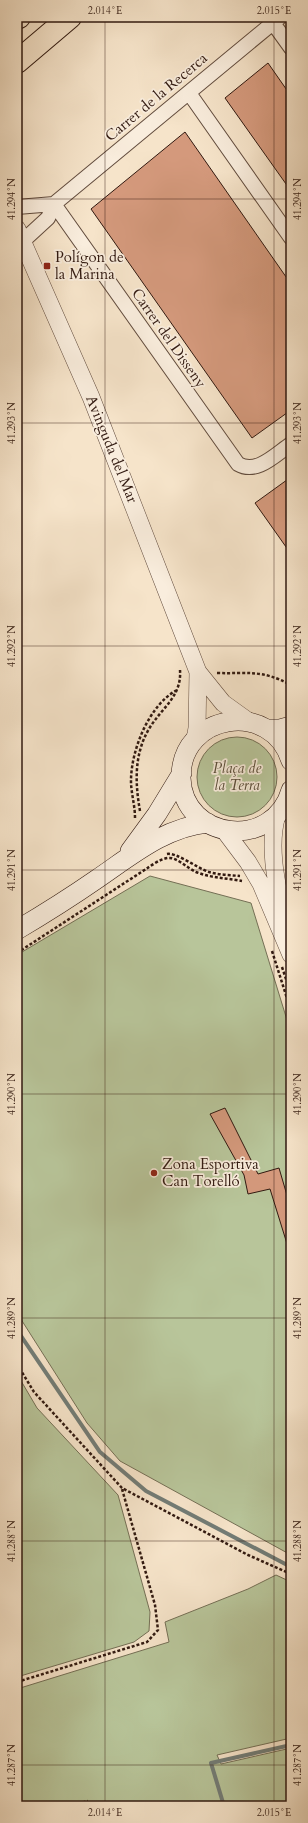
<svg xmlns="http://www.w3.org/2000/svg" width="308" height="1823" font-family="Cardo,serif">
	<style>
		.green { fill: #b8c59a; stroke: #746f55 }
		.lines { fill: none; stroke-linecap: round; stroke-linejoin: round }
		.stream { stroke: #727c76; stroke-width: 4 }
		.building { fill: #d4997c; stroke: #311910 }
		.minor-casing { stroke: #624c3e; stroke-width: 16 }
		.tertiary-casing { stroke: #624c3e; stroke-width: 18 }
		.secondary-casing { stroke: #311910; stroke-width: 20 }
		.motorway-casing { stroke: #311910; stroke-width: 24 }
		.path { stroke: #311910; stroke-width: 2.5; stroke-dasharray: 3 2; stroke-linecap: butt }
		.minor { stroke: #f9eddd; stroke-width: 14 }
		.tertiary { stroke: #f9eddd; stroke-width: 17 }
		.secondary { stroke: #f9eddd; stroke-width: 19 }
		.motorway { stroke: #f6e4ca; stroke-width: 22 }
		.ticks { fill: none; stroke: #311910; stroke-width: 1; stroke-opacity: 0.45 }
		.poi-dot { fill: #8f2418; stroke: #f9eddd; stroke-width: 1.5 }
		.labels { text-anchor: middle; stroke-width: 3.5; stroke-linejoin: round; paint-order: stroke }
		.street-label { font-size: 15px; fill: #311910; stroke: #f9eddd }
		.poi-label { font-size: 15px; fill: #311910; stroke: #f9eddd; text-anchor: start }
		.park-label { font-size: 15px; font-style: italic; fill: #5a4d39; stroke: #f9eddd }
		.neatline { fill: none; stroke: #311910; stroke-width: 1.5 }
		.ticks-label { font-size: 10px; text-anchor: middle; fill: #311910 }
	</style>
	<rect width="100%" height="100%" fill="#f6e4ca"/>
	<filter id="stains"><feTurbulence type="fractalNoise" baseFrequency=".005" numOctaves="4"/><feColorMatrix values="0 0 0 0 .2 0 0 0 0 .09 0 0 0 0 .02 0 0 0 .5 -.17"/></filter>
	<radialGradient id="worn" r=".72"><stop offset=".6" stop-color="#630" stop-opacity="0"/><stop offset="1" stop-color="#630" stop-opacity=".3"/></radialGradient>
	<!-- green -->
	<path class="green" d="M197 777a40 40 0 1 1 80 0a40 40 0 1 1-80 0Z
		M 150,876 L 251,903 L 291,1033 L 291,1555 L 120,1461 L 87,1423 L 17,1313 L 17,955 Z
		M 17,1374 L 37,1408 L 118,1495 L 150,1612 L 149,1631 L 134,1642 L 17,1677 Z
		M 276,1575 L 291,1582 L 291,1738 L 217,1755 L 221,1764 L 291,1748 L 291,1806 L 17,1806 L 17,1689 L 169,1642 L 165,1622 L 248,1589 Z"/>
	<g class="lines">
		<!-- stream -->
		<path class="stream" d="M 17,1330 L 100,1452 L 146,1491 L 291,1567
			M 224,1806 L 211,1763 L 291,1745"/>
	</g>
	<!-- building -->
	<path class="building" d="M 268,63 L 291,96 L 291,191 L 225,98 Z
		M 185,132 L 291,284 L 291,410 L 252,438 L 91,209 Z
		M 291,477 L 291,554 L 255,503 Z
		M 225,1108 L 258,1174 L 279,1168 L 291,1209 L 291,1247 L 288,1247 L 270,1189 L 248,1194 L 244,1175 L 210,1114 Z"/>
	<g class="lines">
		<!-- minor casing -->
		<g class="minor-casing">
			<path id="minor" d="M 273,23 L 291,48
				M 189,93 L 291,238
				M 54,204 L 238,464 C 257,475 276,454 291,444
				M 17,207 L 54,204
				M 23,241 L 48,218 L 54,204 L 280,17"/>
		</g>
		<!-- tertiary casing -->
		<g class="tertiary-casing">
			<path id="tertiary" d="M 17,229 L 91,397 L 198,672 L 223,703 L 248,721
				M 195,739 L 197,728 L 198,672
				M 277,815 C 267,849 278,889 285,923
				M 224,830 L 248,862 L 261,884 L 291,955"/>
		</g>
		<!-- secondary casing -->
		<g class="secondary-casing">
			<path id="secondary" d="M 267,729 L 280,729 L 291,726
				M 291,761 C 272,699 180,713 181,778 C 183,841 274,851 291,790
				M 130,851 L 157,814 L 182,773
				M 17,930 C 44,914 71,897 97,879 C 131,856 165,827 208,823"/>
		</g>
		<!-- motorway casing -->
		<g class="motorway-casing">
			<path id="motorway" d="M 17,18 L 19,17
				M 17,62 L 70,17"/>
		</g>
		<!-- path -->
		<path class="path" d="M 217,673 C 248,674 261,669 291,685
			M 140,811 C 135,783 134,754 149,729 C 161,708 182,697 180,670
			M 135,818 C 135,805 131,793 131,781 C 131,750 149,705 177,690
			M 167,854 C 176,852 197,868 209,872 C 219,875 230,875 240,876
			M 272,951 L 291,1011
			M 17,953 L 146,869 C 152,865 160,859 168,858 C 177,857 187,868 196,872 C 211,878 226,878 242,881
			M 282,967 L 291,994
			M 17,1364 L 34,1392 L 122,1488 L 248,1555 L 291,1574
			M 17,1682 L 147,1642 L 158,1630 L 155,1605 L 122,1489
			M 68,1806 L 88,1801"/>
		<!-- minor -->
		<use href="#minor" class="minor"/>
		<!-- tertiary -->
		<use href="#tertiary" class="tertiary"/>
		<!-- secondary -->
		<use href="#secondary" class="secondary"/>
		<!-- motorway -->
		<use href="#motorway" class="motorway"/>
	</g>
	<!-- ticks -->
	<path class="ticks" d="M 105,17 L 105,1806M 274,17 L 274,1806M 17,199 L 291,199M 17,423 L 291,423M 17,646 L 291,646M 17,870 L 291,870M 17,1094 L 291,1094M 17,1318 L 291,1318M 17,1541 L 291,1541M 17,1765 L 291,1765"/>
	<!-- markers -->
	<g class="poi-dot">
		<rect x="43" y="262" width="8" height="8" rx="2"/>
		<circle cx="154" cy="1173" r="4"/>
	</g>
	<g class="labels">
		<!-- street labels -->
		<g class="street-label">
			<text transform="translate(156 97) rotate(-40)" y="5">Carrer de la Recerca</text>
			<text transform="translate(169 338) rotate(55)" y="5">Carrer del Disseny</text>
			<text transform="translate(112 449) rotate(68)" y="5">Avinguda del Mar</text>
		</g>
		<!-- poi labels -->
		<g class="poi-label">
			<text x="55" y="262">Polígon de<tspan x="55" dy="17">la Marina</tspan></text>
			<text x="162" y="1169">Zona Esportiva<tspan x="162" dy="17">Can Torelló</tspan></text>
		</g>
		<!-- park labels -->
		<g class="park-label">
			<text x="237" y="773">Plaça de<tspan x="237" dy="17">la Terra</tspan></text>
		</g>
	</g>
	<!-- margin -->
	<rect width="308" height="1823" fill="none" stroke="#f6e4ca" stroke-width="44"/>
	<rect x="22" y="22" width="264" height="1779" class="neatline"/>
	<g class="ticks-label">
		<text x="105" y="14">2.014°E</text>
		<text x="274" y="14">2.015°E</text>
		<text transform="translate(11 199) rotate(-90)" y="4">41.294°N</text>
		<text transform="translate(297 199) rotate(-90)" y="4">41.294°N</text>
		<text transform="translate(11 423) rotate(-90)" y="4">41.293°N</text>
		<text transform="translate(297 423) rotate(-90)" y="4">41.293°N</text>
		<text transform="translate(11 646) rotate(-90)" y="4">41.292°N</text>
		<text transform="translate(297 646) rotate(-90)" y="4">41.292°N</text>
		<text transform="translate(11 870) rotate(-90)" y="4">41.291°N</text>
		<text transform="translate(297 870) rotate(-90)" y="4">41.291°N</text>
		<text transform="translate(11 1094) rotate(-90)" y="4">41.290°N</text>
		<text transform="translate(297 1094) rotate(-90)" y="4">41.290°N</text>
		<text transform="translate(11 1318) rotate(-90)" y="4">41.289°N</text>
		<text transform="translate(297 1318) rotate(-90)" y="4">41.289°N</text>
		<text transform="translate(11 1541) rotate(-90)" y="4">41.288°N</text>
		<text transform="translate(297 1541) rotate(-90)" y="4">41.288°N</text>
		<text transform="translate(11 1765) rotate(-90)" y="4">41.287°N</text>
		<text transform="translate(297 1765) rotate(-90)" y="4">41.287°N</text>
		<text x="105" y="1816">2.014°E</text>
		<text x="274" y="1816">2.015°E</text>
	</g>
	<rect width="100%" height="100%" filter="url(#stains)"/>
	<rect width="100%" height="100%" fill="url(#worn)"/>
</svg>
